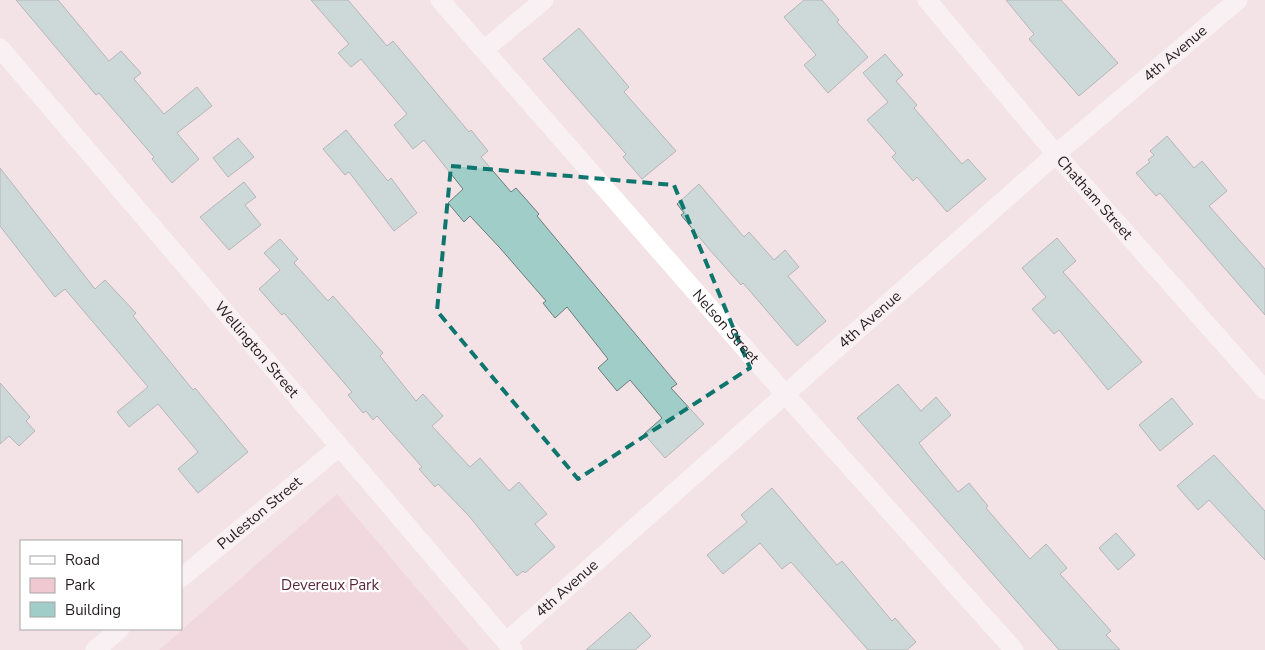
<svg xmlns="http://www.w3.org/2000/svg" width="1265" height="650" font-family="'Nunito Sans',sans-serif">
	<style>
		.green { fill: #f0c8d2 }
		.building { fill: #a0cdc7; stroke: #6d7b79 }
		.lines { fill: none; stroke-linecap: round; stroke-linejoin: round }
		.street { stroke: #fff; stroke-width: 19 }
		.marked { fill: none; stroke: #0f766e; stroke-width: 4; stroke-dasharray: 10 6; stroke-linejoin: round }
		.labels { text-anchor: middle; stroke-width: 4.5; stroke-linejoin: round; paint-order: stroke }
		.street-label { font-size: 15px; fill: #231d1f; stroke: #fff }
		.park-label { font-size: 15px; fill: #5a2737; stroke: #fff }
	</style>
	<rect width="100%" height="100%" fill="#f3e3e7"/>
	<!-- green -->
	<path class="green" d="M 337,494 L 469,650 L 159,650 Z"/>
	<!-- building -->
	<path class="building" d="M 16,0 L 58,0 L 109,61 L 121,51 L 141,73 L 134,79 L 164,114 L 197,87 L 212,106 L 177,133 L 199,159 L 172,183 L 152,159 L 154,157 L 99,93 L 96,95 Z
		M 311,0 L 348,0 L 387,46 L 393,41 L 469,132 L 471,130 L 488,151 L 481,157 L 511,192 L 516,188 L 539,214 L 537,216 L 677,384 L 671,388 L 704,424 L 665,458 L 644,434 L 662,418 L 630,380 L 617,391 L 598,368 L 608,359 L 567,307 L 555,318 L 543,303 L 546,301 L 500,248 L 470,216 L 464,222 L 448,203 L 463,189 L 424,140 L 413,149 L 394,125 L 407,114 L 361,59 L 351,67 L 338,53 L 349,44 Z
		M 804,0 L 822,0 L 839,20 L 837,22 L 868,57 L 828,93 L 804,65 L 816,55 L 784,17 Z
		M 1006,0 L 1061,0 L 1118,63 L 1079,96 L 1029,39 L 1034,34 Z
		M 579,28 L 629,87 L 624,92 L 676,151 L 642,179 L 623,157 L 626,154 L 543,59 Z
		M 885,54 L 903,75 L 896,81 L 917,105 L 914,108 L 962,164 L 968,159 L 986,179 L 947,212 L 917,177 L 913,181 L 892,157 L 896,153 L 867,120 L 888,102 L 863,73 Z
		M 346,130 L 388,181 L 391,178 L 417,213 L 394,231 L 349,172 L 345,175 L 323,149 Z
		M 1167,136 L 1194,168 L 1202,161 L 1227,191 L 1209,206 L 1265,269 L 1265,315 L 1160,193 L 1156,196 L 1136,173 L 1150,162 L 1148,160 L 1154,155 L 1150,151 Z
		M 238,138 L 254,157 L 228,177 L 213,158 Z
		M 0,168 L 95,289 L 105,280 L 136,313 L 133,316 L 193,390 L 195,388 L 248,452 L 198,493 L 178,469 L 198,452 L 158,404 L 129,427 L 117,412 L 148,387 L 65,289 L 55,297 L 0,226 Z
		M 244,182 L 256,197 L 245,205 L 261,225 L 229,250 L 200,217 Z
		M 699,184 L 744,237 L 749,232 L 774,260 L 785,250 L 799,267 L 788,276 L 826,321 L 797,346 L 743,283 L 741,285 L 709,249 L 681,215 L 684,213 L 677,204 Z
		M 1057,238 L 1076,261 L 1063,272 L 1142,362 L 1108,390 L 1059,330 L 1054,334 L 1032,309 L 1046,297 L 1022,268 Z
		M 280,239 L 298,259 L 294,263 L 328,301 L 333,296 L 383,353 L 380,356 L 416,401 L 423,394 L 443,416 L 432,426 L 470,467 L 480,458 L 509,491 L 519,482 L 547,514 L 535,524 L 555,547 L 525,573 L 523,571 L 517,576 L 469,516 L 438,484 L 435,487 L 419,469 L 422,467 L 377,416 L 373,420 L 366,411 L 363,413 L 348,395 L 352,392 L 284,313 L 282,315 L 259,289 L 280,270 L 264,253 Z
		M 0,383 L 30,417 L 26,421 L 35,431 L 19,446 L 9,436 L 0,444 Z
		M 898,384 L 921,411 L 936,397 L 951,415 L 919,443 L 928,455 L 958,492 L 969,483 L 988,506 L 986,508 L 1030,559 L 1046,544 L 1067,568 L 1060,574 L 1111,631 L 1106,635 L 1120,650 L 1059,650 L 857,418 Z
		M 1172,398 L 1193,424 L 1160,451 L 1139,425 Z
		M 1214,455 L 1265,511 L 1265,560 L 1209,500 L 1198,510 L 1177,486 Z
		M 772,488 L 837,565 L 842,561 L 892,621 L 895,618 L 916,642 L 907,650 L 868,650 L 791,562 L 782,569 L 760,543 L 723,574 L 707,555 L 747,522 L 741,515 Z
		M 1116,533 L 1135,555 L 1118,570 L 1099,548 Z
		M 630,612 L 651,636 L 635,650 L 586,650 Z"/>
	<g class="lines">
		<!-- street -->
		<g class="street">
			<path id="s1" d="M 440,0 L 785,394 L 1014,650"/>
			<path id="s2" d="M 927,0 L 1056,154 L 1265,390"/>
			<path id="s3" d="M 0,48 L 513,650"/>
			<path d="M 485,49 L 544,0"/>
			<path id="s4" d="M 181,578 L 339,447"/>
			<path id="s5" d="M 506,642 L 1056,154 L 1238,0"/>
			<path d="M 95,650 L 120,629"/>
		</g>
	</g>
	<!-- marked area -->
	<path d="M0 0H1265V650H0ZM 451,166 L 674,185 L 750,368 L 578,479 L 437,311 Z" fill="#f3e3e7" fill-opacity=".55" fill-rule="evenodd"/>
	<path class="marked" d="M 451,166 L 674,185 L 750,368 L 578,479 L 437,311 Z"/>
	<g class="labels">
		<!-- street labels -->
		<g class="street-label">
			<text dy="5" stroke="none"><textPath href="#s5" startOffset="891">4th Avenue</textPath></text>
			<text dy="5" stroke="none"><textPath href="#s2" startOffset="259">Chatham Street</textPath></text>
			<text dy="5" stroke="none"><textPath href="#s5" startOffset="486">4th Avenue</textPath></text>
			<text dy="5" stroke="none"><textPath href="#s1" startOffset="434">Nelson Street</textPath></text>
			<text dy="5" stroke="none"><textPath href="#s3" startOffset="396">Wellington Street</textPath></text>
			<text dy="5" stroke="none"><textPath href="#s4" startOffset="102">Puleston Street</textPath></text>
			<text dy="5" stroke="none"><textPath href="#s5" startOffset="81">4th Avenue</textPath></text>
		</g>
		<!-- park labels -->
		<g class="park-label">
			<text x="330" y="590">Devereux Park</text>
		</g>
	</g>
	<!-- legend -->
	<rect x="20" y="540" width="162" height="90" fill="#ffffff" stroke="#a7a5a5"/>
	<rect x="30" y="556" width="25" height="8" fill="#ffffff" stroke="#a7a5a5"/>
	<text x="65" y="565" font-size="15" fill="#231d1f">Road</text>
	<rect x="30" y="578" width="25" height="15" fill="#f0c8d2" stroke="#a7a5a5"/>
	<text x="65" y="590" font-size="15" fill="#231d1f">Park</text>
	<rect x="30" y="602" width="25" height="15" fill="#a0cdc7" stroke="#a7a5a5"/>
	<text x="65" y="615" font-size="15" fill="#231d1f">Building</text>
</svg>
